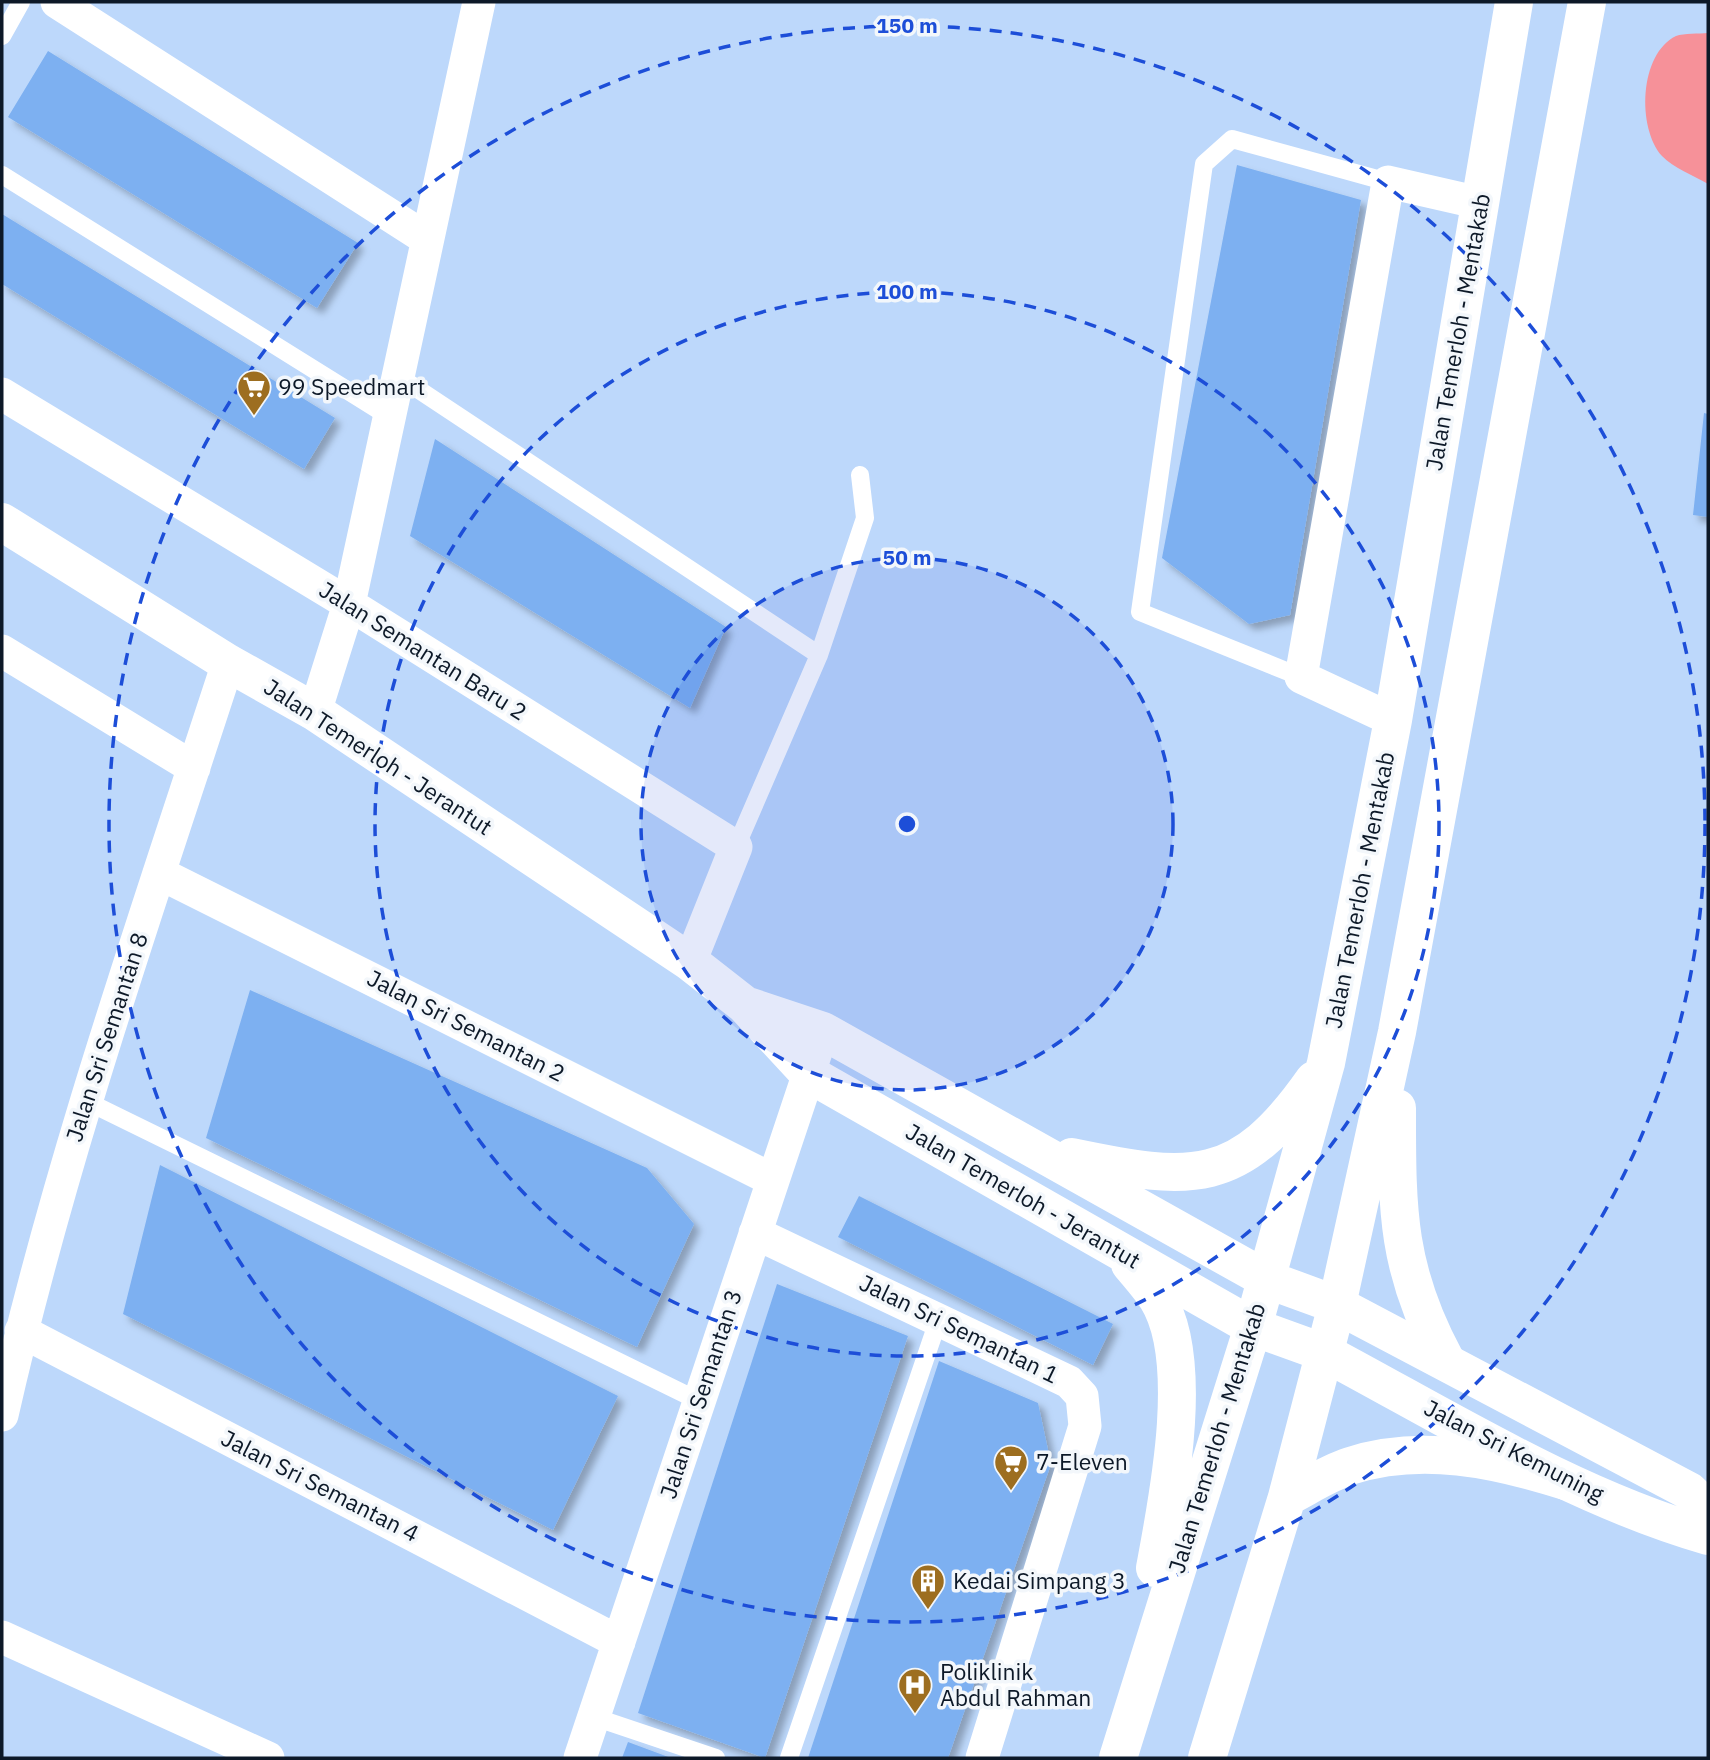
<svg xmlns="http://www.w3.org/2000/svg" width="1710" height="1760" font-family="'IBM Plex Sans',sans-serif">
	<style>
		.green { fill: #f69199 }
		.building { fill: #7db0f1; filter: url(#shadow) }
		.lines { fill: none; stroke-linecap: round; stroke-linejoin: round }
		.service { stroke: #fff; stroke-width: 18 }
		.minor { stroke: #fff; stroke-width: 33 }
		.tertiary { stroke: #fff; stroke-width: 38 }
		.primary { stroke: #fff; stroke-width: 38 }
		.ring { fill: none; stroke: #1d4ed8; stroke-width: 3.5; stroke-dasharray: 12 9 }
		.labels { text-anchor: middle; stroke-width: 7; stroke-linejoin: round; paint-order: stroke }
		.street-label { font-size: 23px; fill: #0d1928; stroke: #f3f7fb }
		.poi-label { font-size: 23px; fill: #0d1928; stroke: #f3f7fb; text-anchor: start }
		.centre { fill: #1d4ed8; stroke: #f3f7fb; stroke-width: 3.5 }
		.ring-label { font-size: 21px; text-anchor: middle; font-weight: bold; fill: #1d4ed8; stroke: #f3f7fb; stroke-width: 7; stroke-linejoin: round; paint-order: stroke }
	</style>
	<defs>
		<filter id="shadow"><feDropShadow dx="6" dy="6" stdDeviation="3.5" flood-color="#0004"/></filter>
	</defs>
	<rect width="100%" height="100%" fill="#bdd8fb"/>
	<!-- green -->
	<path class="green" d="M 1708,33 L 1708,184 C 1695,176 1673,168 1662,156 C 1637,128 1639,54 1676,36 C 1684,33 1699,34 1708,33 Z"/>
	<!-- building -->
	<path class="building" d="M 48,51 L 358,243 L 317,308 L 8,117 Z
		M 1237,165 L 1361,200 L 1290,615 L 1249,624 L 1162,558 Z
		M 2,214 L 335,418 L 304,469 L 2,284 Z
		M 1704,413 L 1708,414 L 1708,517 L 1693,515 Z
		M 435,439 L 726,627 L 690,708 L 410,536 Z
		M 250,990 L 647,1168 L 694,1224 L 637,1347 L 206,1138 Z
		M 160,1165 L 618,1396 L 553,1530 L 123,1314 Z
		M 859,1196 L 1113,1324 L 1093,1365 L 838,1237 Z
		M 777,1284 L 908,1336 L 765,1758 L 638,1713 Z
		M 939,1361 L 1038,1403 L 1051,1464 L 948,1758 L 808,1758 Z
		M 628,1742 L 671,1758 L 622,1758 Z"/>
	<g class="lines">
		<!-- service -->
		<path class="service" d="M 2,36 L 21,2
			M 2,175 L 390,417
			M 398,376 L 819,655
			M 1301,677 L 1140,612 L 1204,164 L 1232,139 L 1388,182
			M 736,847 L 819,655 L 865,518 L 860,475
			M 84,1100 L 699,1401
			M 594,1717 L 716,1758
			M 789,1758 L 939,1318"/>
		<!-- minor -->
		<path class="minor" d="M 57,2 L 427,239
			M 2,394 L 349,604 L 736,847 L 690,962
			M 2,651 L 194,768
			M 315,712 L 349,604 L 479,2
			M 1393,720 L 1301,677 L 1388,182 L 1480,203
			M 159,873 L 773,1180
			M 755,1233 L 1069,1382 L 1082,1396 L 1085,1426 L 982,1758
			M 21,1331 L 619,1642
			M 2,1415 C 60,1159 147,912 228,663
			M 2,1637 L 268,1758
			M 580,1758 L 823,1031"/>
		<!-- tertiary -->
		<path class="tertiary" d="M 1337,1305 L 1689,1491 L 1708,1509
			M 1325,1353 C 1449,1419 1573,1497 1708,1536"/>
		<!-- primary -->
		<path class="primary" d="M 2,522 L 228,663 L 315,712 L 690,962 L 745,1005 L 809,1074 L 1253,1327 L 1325,1353
			M 748,1006 L 823,1031 L 1266,1279 L 1337,1305
			M 1397,1108 C 1397,1209 1396,1268 1445,1359
			M 1072,1157 C 1192,1182 1239,1187 1314,1080
			M 1130,1264 C 1139,1275 1149,1286 1157,1298 C 1196,1360 1168,1498 1155,1568
			M 1287,1497 C 1307,1487 1328,1473 1350,1466 C 1421,1443 1496,1459 1565,1481
			M 1118,1758 L 1253,1327 L 1326,1063 L 1393,720 L 1514,2
			M 1207,1758 L 1287,1497 L 1337,1305 L 1397,1032 L 1587,2"/>
	</g>
	<!-- distance rings -->
	<circle cx="907" cy="824" r="266" fill="#1d4ed8" fill-opacity=".12"/>
	<g class="ring">
		<circle cx="907" cy="824" r="266"/>
		<circle cx="907" cy="824" r="532"/>
		<circle cx="907" cy="824" r="798"/>
	</g>
	<!-- icons -->
	<defs>
		<g id="supermarket-pin" transform="scale(1.75)"><path d="M0 17L-7.5 6A9.5 9.5 0 1 1 7.5 6Z" fill="#9d6e20" stroke="#f3f7fb"/><path d="M-6-5.5h2.5l.6 2H6L4.5 2H-2.5L-4.4-4H-6ZM-1.5 3.2a1.3 1.3 0 1 0 .1 0ZM3 3.2a1.3 1.3 0 1 0 .1 0Z" fill="#fff"/></g>
		<g id="building-pin" transform="scale(1.75)"><path d="M0 17L-7.5 6A9.5 9.5 0 1 1 7.5 6Z" fill="#9d6e20" stroke="#f3f7fb"/><path d="M-4-6H4V6H1V3H-1V6H-4ZM-2.5-4.3h1.7v1.8h-1.7ZM.8-4.3h1.7v1.8H.8ZM-2.5-1h1.7V.8h-1.7ZM.8-1h1.7V.8H.8Z" fill="#fff"/></g>
		<g id="hospital-pin" transform="scale(1.75)"><path d="M0 17L-7.5 6A9.5 9.5 0 1 1 7.5 6Z" fill="#9d6e20" stroke="#f3f7fb"/><path d="M-5-5h3v3.5h4V-5h3V5h-3V1.5h-4V5h-3Z" fill="#fff"/></g>
	</defs>
	<g fill-rule="evenodd">
		<use href="#supermarket-pin" x="254" y="387"/>
		<use href="#supermarket-pin" x="1011" y="1462"/>
		<use href="#building-pin" x="928" y="1581"/>
		<use href="#hospital-pin" x="915" y="1685"/>
	</g>
	<g class="labels">
		<!-- street labels -->
		<g class="street-label">
			<text transform="translate(1458 332) rotate(-80)" y="8">Jalan Temerloh - Mentakab</text>
			<text transform="translate(423 651) rotate(32)" y="8">Jalan Semantan Baru 2</text>
			<text transform="translate(378 757) rotate(33)" y="8">Jalan Temerloh - Jerantut</text>
			<text transform="translate(1360 890) rotate(-79)" y="8">Jalan Temerloh - Mentakab</text>
			<text transform="translate(466 1026) rotate(27)" y="8">Jalan Sri Semantan 2</text>
			<text transform="translate(107 1037) rotate(-72)" y="8">Jalan Sri Semantan 8</text>
			<text transform="translate(1023 1196) rotate(30)" y="8">Jalan Temerloh - Jerantut</text>
			<text transform="translate(959 1329) rotate(26)" y="8">Jalan Sri Semantan 1</text>
			<text transform="translate(701 1394) rotate(-72)" y="8">Jalan Sri Semantan 3</text>
			<text transform="translate(1217 1438) rotate(-73)" y="8">Jalan Temerloh - Mentakab</text>
			<text transform="translate(1514 1451) rotate(27)" y="8">Jalan Sri Kemuning</text>
			<text transform="translate(320 1486) rotate(27)" y="8">Jalan Sri Semantan 4</text>
		</g>
		<!-- poi labels -->
		<g class="poi-label">
			<text x="278" y="395">99 Speedmart</text>
			<text x="1036" y="1470">7-Eleven</text>
			<text x="953" y="1589">Kedai Simpang 3</text>
			<text x="940" y="1680">Poliklinik<tspan x="940" dy="26">Abdul Rahman</tspan></text>
		</g>
	</g>
	<circle cx="907" cy="824" r="10" class="centre"/>
	<g class="ring-label">
		<text x="907" y="33">150 m</text>
		<text x="907" y="299">100 m</text>
		<text x="907" y="565">50 m</text>
	</g>
	<!-- border -->
	<rect width="1710" height="1760" fill="none" stroke="#0d1928" stroke-width="7"/>
</svg>
